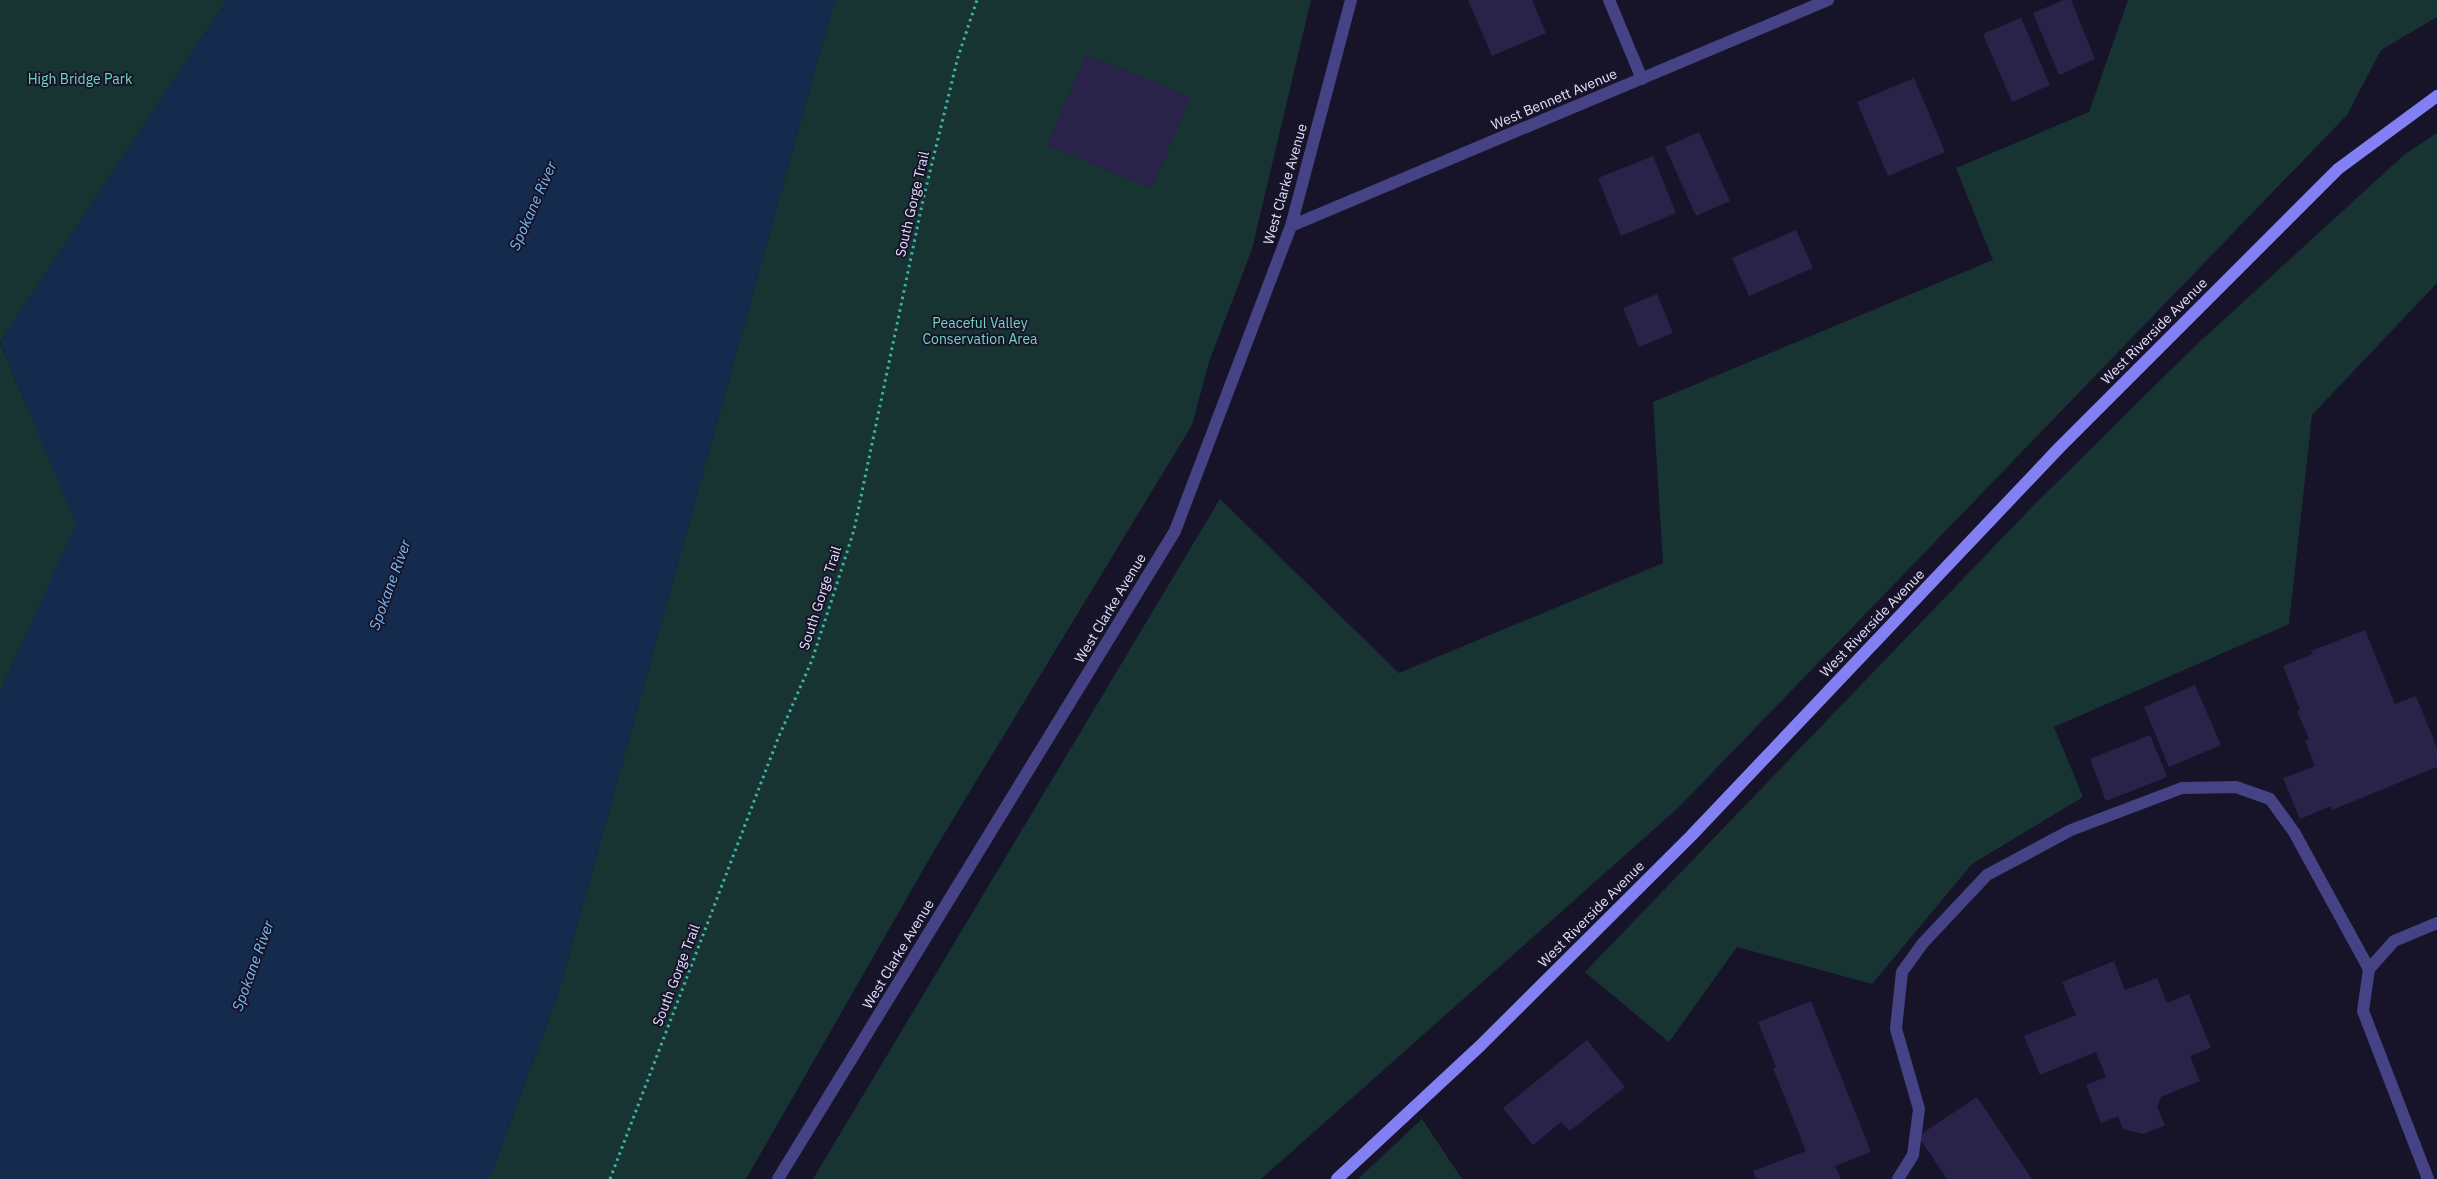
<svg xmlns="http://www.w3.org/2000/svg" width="2437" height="1179" viewBox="0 0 2437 1179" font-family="'IBM Plex Sans',sans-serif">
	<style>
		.green { fill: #173432 }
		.water { fill: #152b4d }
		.building { fill: #292249 }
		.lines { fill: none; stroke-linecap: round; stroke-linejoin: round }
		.path { stroke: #3db3ab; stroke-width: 3; stroke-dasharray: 2.5 4; stroke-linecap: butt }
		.service { stroke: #454385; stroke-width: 12 }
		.minor { stroke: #454385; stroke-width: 12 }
		.secondary { stroke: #8280f3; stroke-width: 12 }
		.labels { text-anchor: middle; stroke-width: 4; stroke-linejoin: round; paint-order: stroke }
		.park-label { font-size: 14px; fill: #71d7bd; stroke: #17142a }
		.street-label { font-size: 14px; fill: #e3e0fc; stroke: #17142a }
		.water-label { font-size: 15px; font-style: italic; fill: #78bbf2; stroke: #17142a }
	</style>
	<rect width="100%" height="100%" fill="#17142a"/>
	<path class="green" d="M0,0H227L0,342Z
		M838,0H1311L1252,249L1209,362L1192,425L935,849L746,1179H489L558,994L831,12Z
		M2128,0H2437V17L2381,50L2347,115L1679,807L1261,1179H813L1220,499L1399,673L1663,563L1653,402L1993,260L1956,168L2089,112Z
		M2437,133V283L2312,415L2289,624L2054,727L2083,797L1972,864L1872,984L1737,947L1669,1042L1585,972L2033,506L2193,348L2405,154Z
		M0,343L77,524L0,692Z
		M1422,1119L1462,1179H1358Z"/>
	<path class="water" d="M227,0H838L831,12L558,994L489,1179H0V692L76,524L0,342Z"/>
	<path class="building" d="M1468,0H1532L1546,33L1492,56Z
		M2064,0H2071L2095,59L2059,75L2033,13Z
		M2021,18L2050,85L2012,102L1983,34Z
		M1086,54L1190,97L1152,189L1047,145Z
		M1914,78L1945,152L1888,176L1857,102Z
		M1699,132L1730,201L1696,216L1665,147Z
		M1653,156L1676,213L1621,236L1598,178Z
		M1796,230L1813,268L1749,296L1732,258Z
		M1657,294L1673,333L1639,347L1623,308Z
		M2365,630L2395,704L2416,696L2437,748V767L2332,810L2331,806L2300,819L2283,778L2315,766L2305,740L2309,739L2297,711L2300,710L2283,666L2313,654L2311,651Z
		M2195,685L2221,745L2169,767L2144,707Z
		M2150,735L2167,777L2106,801L2090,759Z
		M2114,961L2125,990L2157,978L2167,1003L2189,994L2211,1048L2190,1056L2200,1081L2161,1097L2157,1107L2165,1125L2143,1134L2123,1129L2118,1116L2101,1123L2086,1085L2106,1077L2096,1052L2040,1075L2024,1036L2076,1015L2062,982Z
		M1811,1001L1871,1152L1835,1166L1841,1179H1756L1753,1171L1806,1151L1773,1068L1776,1067L1758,1022Z
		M1587,1040L1625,1087L1570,1131L1561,1122L1533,1145L1503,1108Z
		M1977,1097L2032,1179H1947L1918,1136Z"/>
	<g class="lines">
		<path class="path" d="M610,1179L777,741L812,660L833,596L854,530L923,200L958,57L977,0"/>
		<path class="service" d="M1898,1179L1913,1155L1919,1109L1896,1029L1902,972L1923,943L1987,875L2071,830L2182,788L2236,787L2270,799L2294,832L2369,969"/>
		<path class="minor" d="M1609,0L1642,79
			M1291,226L1828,0
			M778,1179L1175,531L1291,226L1351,0
			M2428,1179L2363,1011L2369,969L2394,941L2437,923"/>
		<path class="secondary" d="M1337,1179L1480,1046L1691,836L2059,448L2338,169L2437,96"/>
	</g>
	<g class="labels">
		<g class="park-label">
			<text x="80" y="84">High Bridge Park</text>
			<text x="980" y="328">Peaceful Valley<tspan x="980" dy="16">Conservation Area</tspan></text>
		</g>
		<g class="street-label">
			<text transform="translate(1554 99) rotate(-23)" y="5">West Bennett Avenue</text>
			<text transform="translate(1285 184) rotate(-74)" y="5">West Clarke Avenue</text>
			<text transform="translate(912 204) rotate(-77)" y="5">South Gorge Trail</text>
			<text transform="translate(2154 331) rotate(-45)" y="5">West Riverside Avenue</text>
			<text transform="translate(820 598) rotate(-72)" y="5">South Gorge Trail</text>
			<text transform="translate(1110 608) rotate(-59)" y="5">West Clarke Avenue</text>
			<text transform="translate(1872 623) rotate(-46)" y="5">West Riverside Avenue</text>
			<text transform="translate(1591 914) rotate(-45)" y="5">West Riverside Avenue</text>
			<text transform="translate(898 954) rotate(-59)" y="5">West Clarke Avenue</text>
			<text transform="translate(676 975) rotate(-69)" y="5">South Gorge Trail</text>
		</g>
		<g class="water-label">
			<text transform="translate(533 206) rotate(-66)" y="5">Spokane River</text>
			<text transform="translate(390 585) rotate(-70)" y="5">Spokane River</text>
			<text transform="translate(253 966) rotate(-70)" y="5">Spokane River</text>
		</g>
	</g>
</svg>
